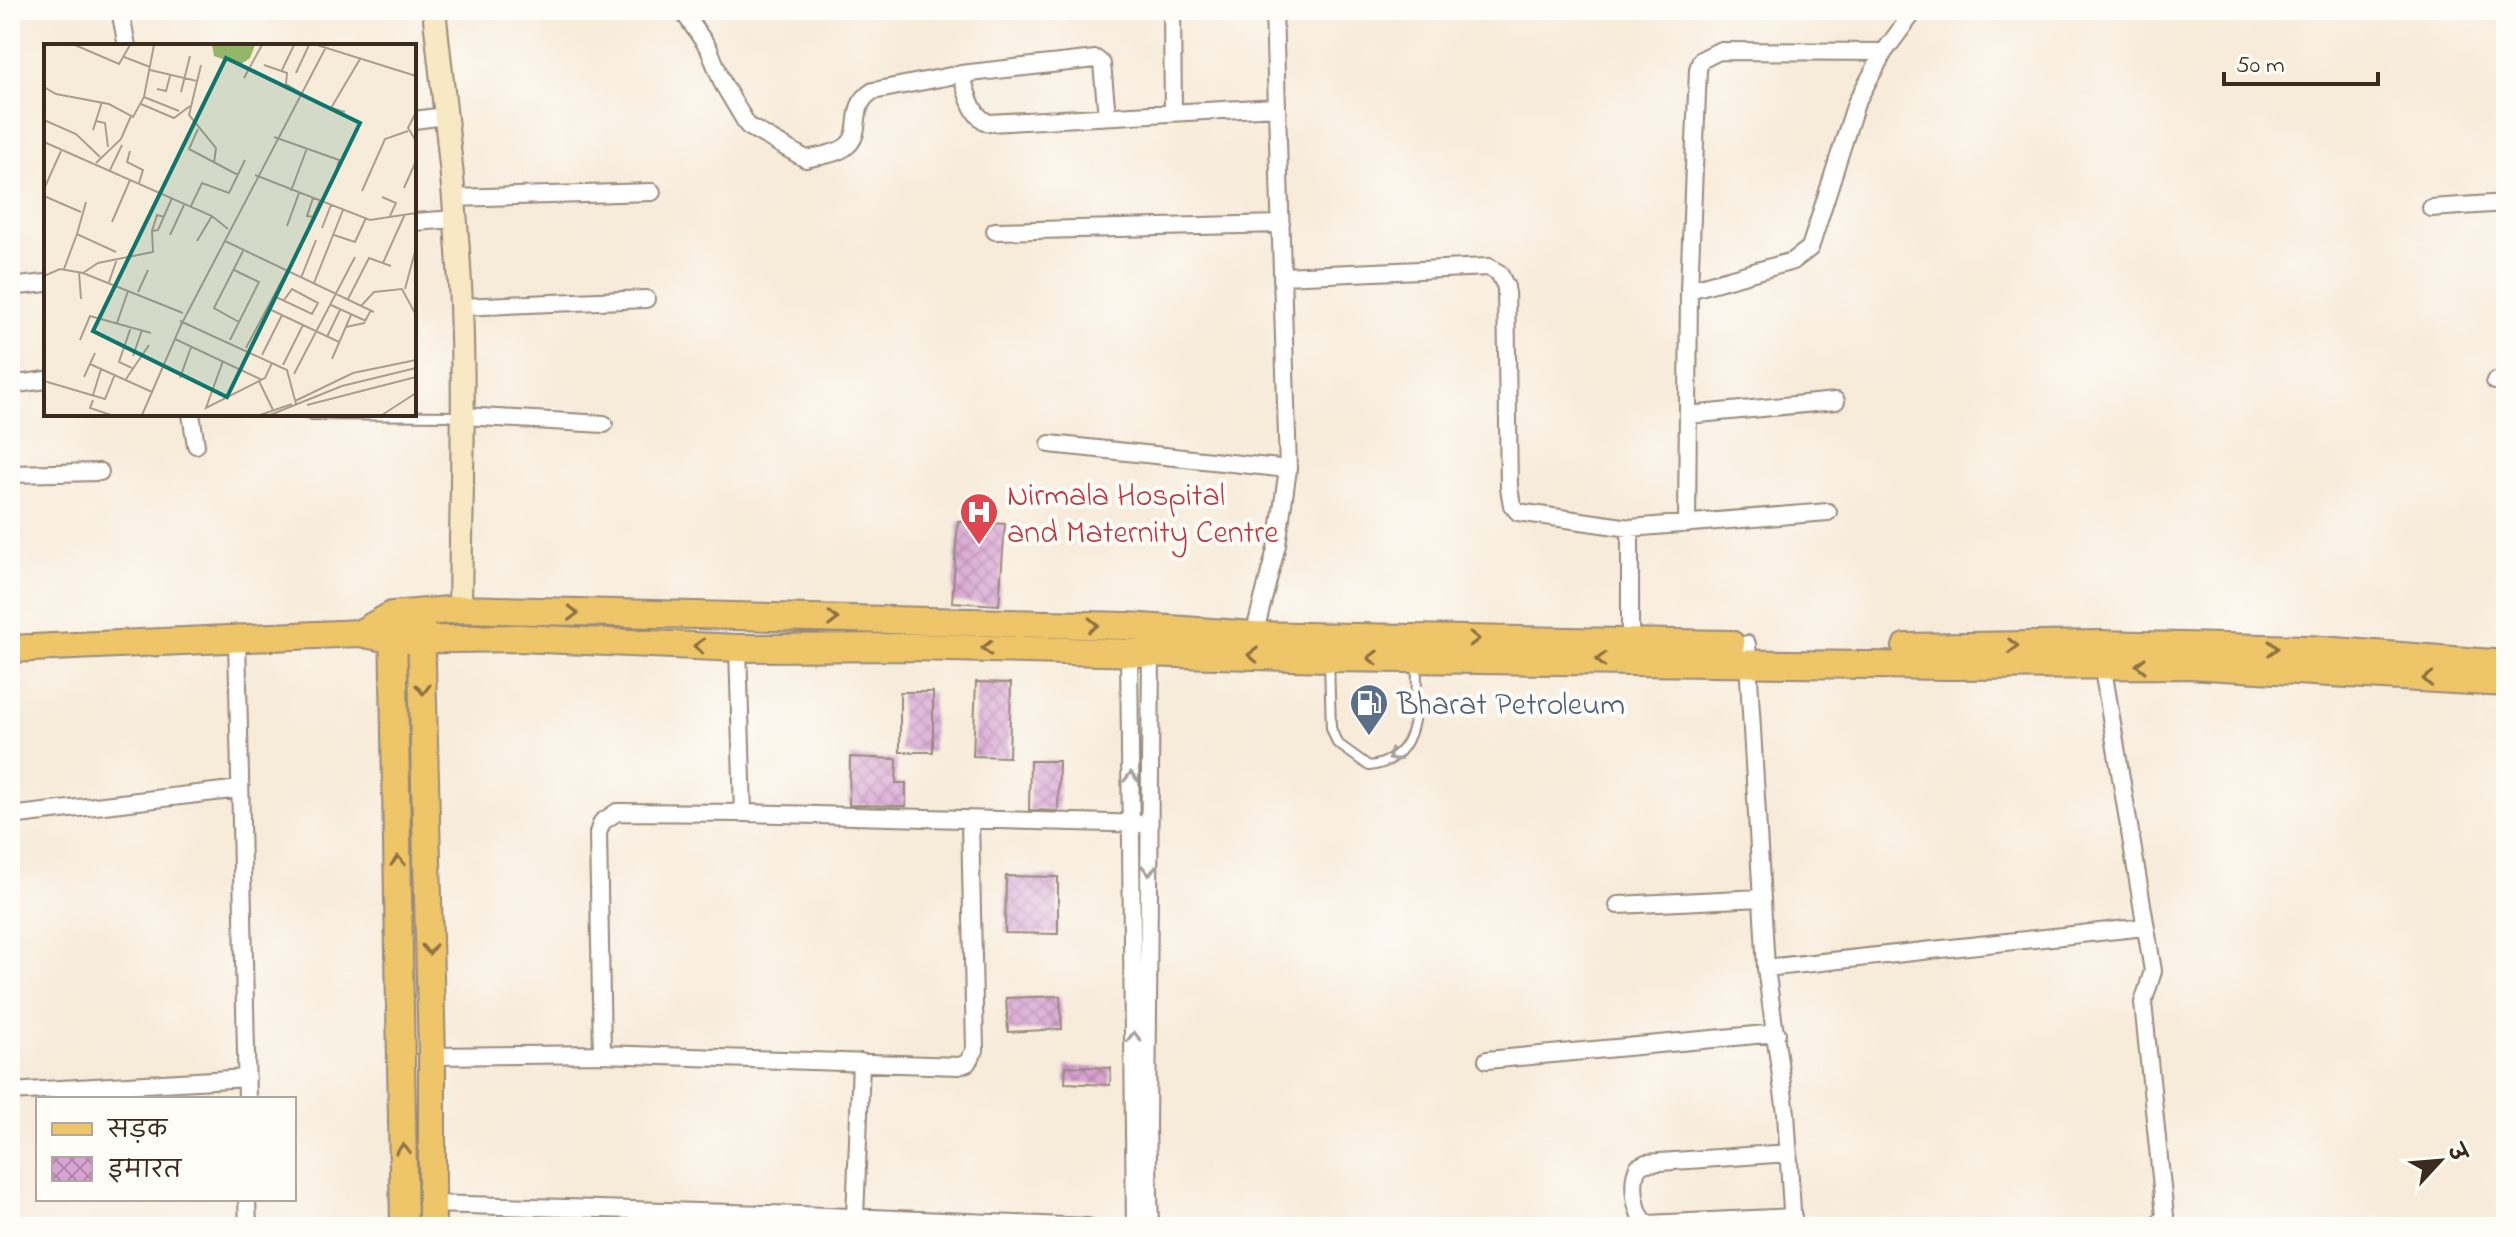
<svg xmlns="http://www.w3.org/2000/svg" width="2516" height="1237" viewBox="0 0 2516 1237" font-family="'Indie Flower','Playpen Sans Deva',sans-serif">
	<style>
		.building { fill: url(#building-cross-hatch) }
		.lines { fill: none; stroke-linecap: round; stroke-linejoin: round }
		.lane-casing { stroke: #998a7c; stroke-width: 12 }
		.street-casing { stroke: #998a7c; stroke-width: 20 }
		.secondary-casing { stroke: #998a7c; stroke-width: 26 }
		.primary-casing { stroke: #998a7c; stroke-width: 30 }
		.lane { stroke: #fff; stroke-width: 8 }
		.street { stroke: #fff; stroke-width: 16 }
		.secondary { stroke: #f8e8c3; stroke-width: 22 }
		.primary { stroke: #eec569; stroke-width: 26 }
		.oneway { stroke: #8c7040 }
		.oneway2 { stroke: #a79f9a }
		.labels { text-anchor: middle; stroke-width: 8; stroke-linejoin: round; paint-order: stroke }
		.health-label { font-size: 32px; fill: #be3a42; stroke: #fdfcf7; text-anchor: start }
		.service-label { font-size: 32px; fill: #4e5e75; stroke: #fdfcf7; text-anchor: start }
		.inset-road { fill: none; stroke: #ac9e8e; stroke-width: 2 }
		.view { fill: #0f766e; fill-opacity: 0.15; stroke: #0f766e; stroke-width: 4 }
		.inset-edge { fill: none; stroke: #3b2a1e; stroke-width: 4 }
	</style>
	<defs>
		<pattern id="building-cross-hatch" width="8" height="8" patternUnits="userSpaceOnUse" patternTransform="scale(2)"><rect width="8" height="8" fill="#d9a3d4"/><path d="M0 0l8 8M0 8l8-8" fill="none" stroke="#b185ab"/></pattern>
	</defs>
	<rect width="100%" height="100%" fill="#fdfcf7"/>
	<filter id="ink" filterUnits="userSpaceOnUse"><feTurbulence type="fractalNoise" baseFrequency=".0125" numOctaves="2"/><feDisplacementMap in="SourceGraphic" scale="16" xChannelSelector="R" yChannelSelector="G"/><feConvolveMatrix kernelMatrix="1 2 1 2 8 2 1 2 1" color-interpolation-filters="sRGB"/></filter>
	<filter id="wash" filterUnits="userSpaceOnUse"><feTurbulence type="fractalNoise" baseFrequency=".006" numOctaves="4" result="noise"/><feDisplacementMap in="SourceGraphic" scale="32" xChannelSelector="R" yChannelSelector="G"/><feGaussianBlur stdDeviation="1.8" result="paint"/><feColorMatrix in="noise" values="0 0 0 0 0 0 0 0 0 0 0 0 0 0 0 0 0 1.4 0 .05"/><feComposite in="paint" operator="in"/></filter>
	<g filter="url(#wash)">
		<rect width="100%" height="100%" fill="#f7ebd9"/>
		<g id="blocks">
			<path class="building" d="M958,521L1005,524L999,605L952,602Z
				M976,682L1011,683L1009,757L973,756Z
				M900,692H933V752H900Z
				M850,757L897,759L896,783H906V806L849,805Z
				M1030,761H1059L1058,811L1029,810Z
				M1006,876L1058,877V934L1005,933Z
				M1060,996L1062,1029L1008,1032L1006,998Z
				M1066,1066L1111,1068L1110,1085L1065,1083Z"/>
		</g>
	</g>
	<g filter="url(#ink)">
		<use href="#blocks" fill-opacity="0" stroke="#998a7c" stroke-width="2"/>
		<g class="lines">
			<defs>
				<path id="lane" d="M309,415L460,416
					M1329,662L1331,728L1337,743L1369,766C1422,760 1416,703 1417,663"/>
				<path id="street" d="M120,10L127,46
					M682,10L709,49L723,84L748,126L806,159C818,156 839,154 848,145C864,130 848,106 873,91L961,74L1096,59L1102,64L1107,116
					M1172,10L1173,113
					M961,74C967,91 971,117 989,123L1277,107
					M414,120L445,116
					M453,198L652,192
					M2431,208L2506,203
					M414,222L455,219
					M995,231L1281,224
					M1282,276L1489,267L1499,273L1506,287L1509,488L1512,505L1518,512L1630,528L1828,512
					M10,287L46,283
					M1689,290L1793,261L1810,248L1856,103L1884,52L1915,10
					M461,307L646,299
					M2495,381L2506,379
					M10,385L46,380
					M191,414L196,445
					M1688,415L1836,401
					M463,416L604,424
					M1050,444L1288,469
					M10,474L100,472
					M1687,524L1689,290L1698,69L1701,60L1719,51L1884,52
					M1254,635L1277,545L1288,469L1274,10
					M237,638L247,1099
					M1630,641V528
					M1747,644L1766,968L1786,1113L1793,1227
					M738,648L743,813
					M1129,651L1135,1227
					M2101,657L2153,971L2143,1003L2165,1216L2156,1227
					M10,816L240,789
					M1618,905L1761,898
					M1766,968L2145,927
					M602,1054L598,833L602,822L617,812L743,813L1149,824
					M432,1056L602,1054L959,1066L967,1063L975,1050L970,821
					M1487,1060L1777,1033
					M10,1092L247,1078
					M1789,1153L1646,1163L1638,1167C1631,1181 1634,1215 1648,1224L1793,1217
					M247,1199L248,1227
					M432,1204L801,1215L1088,1227
					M855,1218L861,1062
					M1150,1227L1147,1128L1151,652"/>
				<path id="secondary" d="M434,10C445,108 457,207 461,306C465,407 461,508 460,609"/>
				<path id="primary" d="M393,623L404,1227
					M421,623L432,1056V1227
					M360,633L392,615L460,609L1128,626L1254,635L1731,644
					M1906,647L2098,644L2309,649L2506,664
					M10,649L360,633L394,640L520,638L738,648L913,647L1329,658L1950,666L2187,665L2506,683"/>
			</defs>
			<use href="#lane" class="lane-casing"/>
			<use href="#street" class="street-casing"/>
			<use href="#secondary" class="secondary-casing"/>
			<use href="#primary" class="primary-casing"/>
			<use href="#lane" class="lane"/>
			<use href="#street" class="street"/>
			<use href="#secondary" class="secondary"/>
			<use href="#primary" class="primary"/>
		</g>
		<defs><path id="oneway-chevron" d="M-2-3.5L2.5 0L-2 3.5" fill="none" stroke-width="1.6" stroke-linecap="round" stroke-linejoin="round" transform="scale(2)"/></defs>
		<g class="oneway">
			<use href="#oneway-chevron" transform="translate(573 613) rotate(1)"/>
			<use href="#oneway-chevron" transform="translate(833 619) rotate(1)"/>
			<use href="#oneway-chevron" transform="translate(1093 625) rotate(1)"/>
			<use href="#oneway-chevron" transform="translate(1474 639) rotate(1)"/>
			<use href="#oneway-chevron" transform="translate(699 646) rotate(-177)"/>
			<use href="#oneway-chevron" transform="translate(2013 646) rotate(-1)"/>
			<use href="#oneway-chevron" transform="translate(987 648) rotate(-179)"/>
			<use href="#oneway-chevron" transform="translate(2273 648) rotate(1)"/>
			<use href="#oneway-chevron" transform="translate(1253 655) rotate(-178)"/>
			<use href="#oneway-chevron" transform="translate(1373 658) rotate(-179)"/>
			<use href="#oneway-chevron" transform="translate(1601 660) rotate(-179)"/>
			<use href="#oneway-chevron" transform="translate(2141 665) rotate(180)"/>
			<use href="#oneway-chevron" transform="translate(2428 679) rotate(-177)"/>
			<use href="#oneway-chevron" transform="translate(423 689) rotate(89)"/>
			<use href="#oneway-chevron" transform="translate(398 861) rotate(-91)"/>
			<use href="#oneway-chevron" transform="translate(429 949) rotate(89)"/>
			<use href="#oneway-chevron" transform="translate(403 1149) rotate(-91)"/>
		</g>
		<g class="oneway2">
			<use href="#oneway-chevron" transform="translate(1393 756) rotate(142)"/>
			<use href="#oneway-chevron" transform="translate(1131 777) rotate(-91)"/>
			<use href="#oneway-chevron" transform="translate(1149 870) rotate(90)"/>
			<use href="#oneway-chevron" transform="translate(1134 1037) rotate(-90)"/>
		</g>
	</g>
	<defs>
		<symbol id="hospital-pin" viewBox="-11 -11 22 30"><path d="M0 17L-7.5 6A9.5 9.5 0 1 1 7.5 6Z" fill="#e0444e" stroke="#fdfcf7"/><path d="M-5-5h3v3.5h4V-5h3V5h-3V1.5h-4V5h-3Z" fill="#fff"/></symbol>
		<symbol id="fuel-pin" viewBox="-11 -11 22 30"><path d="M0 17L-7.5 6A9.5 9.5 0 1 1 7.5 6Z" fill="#5c6f8a" stroke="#fdfcf7"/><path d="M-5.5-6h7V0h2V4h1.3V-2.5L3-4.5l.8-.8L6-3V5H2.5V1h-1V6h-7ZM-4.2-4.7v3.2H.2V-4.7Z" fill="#fff"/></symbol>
	</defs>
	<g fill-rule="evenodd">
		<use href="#hospital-pin" x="957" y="490" width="44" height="60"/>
		<use href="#fuel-pin" x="1347" y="681" width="44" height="60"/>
	</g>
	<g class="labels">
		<g class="health-label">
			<text x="1007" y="505">Nirmala Hospital<tspan x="1007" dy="37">and Maternity Centre</tspan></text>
		</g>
		<g class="service-label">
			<text x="1397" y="714">Bharat Petroleum</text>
		</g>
	</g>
	<g transform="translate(44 44)">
		<rect width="372" height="372" fill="#f7ebd9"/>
		<path d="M168,1H211L206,14L196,21L170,12Z" fill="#93b669"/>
		<path class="inset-road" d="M31,1L75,20L86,1M273,1L372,32M80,13L106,23M157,21L145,71L172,104L170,119M220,21L243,29L242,40L275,60L301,68M106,26L153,37M238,26L250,1M252,29L265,1M200,34L218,1M0,43L12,50L65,60L89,73L100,53L110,1M113,45L122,47L126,32M137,48L146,12M100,53L135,67M97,60L130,74L146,62M287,64L316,15M372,68L364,84L372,97M0,76L32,90L56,113M52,77L61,79L64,103M154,85L145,105L194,131M49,86L58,58M230,93L295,116L292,129M0,98L168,172L184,185M86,107L83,118L99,126L95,139M52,119L77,95L87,72M66,126L78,101M211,131L326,176L372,169M360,144L372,117M0,145L17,107M247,147L263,104M318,147L341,95L364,87M0,152L37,168M338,153L352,159L346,172M269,154L263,172L269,173L276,157M147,162L158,139L185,149L201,116M68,178L86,136M243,182L255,149M278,184L287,161M108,187L114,186L128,154M33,190L42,158M126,191L140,161M290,191L311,198L322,174M153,197L168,172M181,197L330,268M339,219L361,170M20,225L33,190L72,208M35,228L37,255M39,229L54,219L109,208L108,187L113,171L120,173M0,232L16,225L39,229L139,269M257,234L272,196M65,238L73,215M270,239L299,166M361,245L372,204M94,248L104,226M230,252L268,270L274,259L248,245L240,256M304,255L325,214L347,222M287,261L322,277M317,262L330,248L358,245L372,271M223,264L295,298M136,277L243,326L252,360M195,278L170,264L199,207M73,279L84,247M87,283L75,318L88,324M302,283L320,279L327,266M283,293L296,266M131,295L218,336M36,296L46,272L107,289M186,296L215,238L190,226M202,304L243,227M218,311L238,271M89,312L98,286M288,315L307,271M179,317L162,364L221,334L228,319M46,320L108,348M239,321L259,281M250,330L311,213M40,333L51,309M136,334L147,303M82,335L105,301M0,337L61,355L71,330M215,337L229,366M49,351L57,325M49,356L46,364L67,371M251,357L309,329L372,316M263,361L372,333M98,371L137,281L282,3M216,371L248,360M226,371L298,342L372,324M338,371L372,349"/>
		<path class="view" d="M182,14L316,79L183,353L49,287Z"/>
		<rect width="372" height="372" class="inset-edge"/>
	</g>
	<rect width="2516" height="1237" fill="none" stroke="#fdfcf7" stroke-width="40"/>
	<rect x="36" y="1097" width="260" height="104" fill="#fdfcf7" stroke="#afa8a0" stroke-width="2"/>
	<rect x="52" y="1123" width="40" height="12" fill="#eec569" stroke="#afa8a0" stroke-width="2"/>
	<text x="108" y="1137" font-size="24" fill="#3b2a1e">सड़क</text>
	<rect x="52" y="1157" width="40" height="24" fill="url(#building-cross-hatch)" stroke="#afa8a0" stroke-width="2"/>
	<text x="108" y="1177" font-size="24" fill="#3b2a1e">इमारत</text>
	<g transform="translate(2440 1161) rotate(64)" stroke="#fdfcf7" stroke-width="6" paint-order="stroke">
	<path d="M0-6L14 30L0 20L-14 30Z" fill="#3b2a1e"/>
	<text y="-12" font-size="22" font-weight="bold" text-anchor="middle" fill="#3b2a1e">उ</text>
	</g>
	<path d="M2224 72v12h154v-12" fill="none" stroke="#3b2a1e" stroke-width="4"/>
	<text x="2236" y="72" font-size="24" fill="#3b2a1e" stroke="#fdfcf7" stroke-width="6" paint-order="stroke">50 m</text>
</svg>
